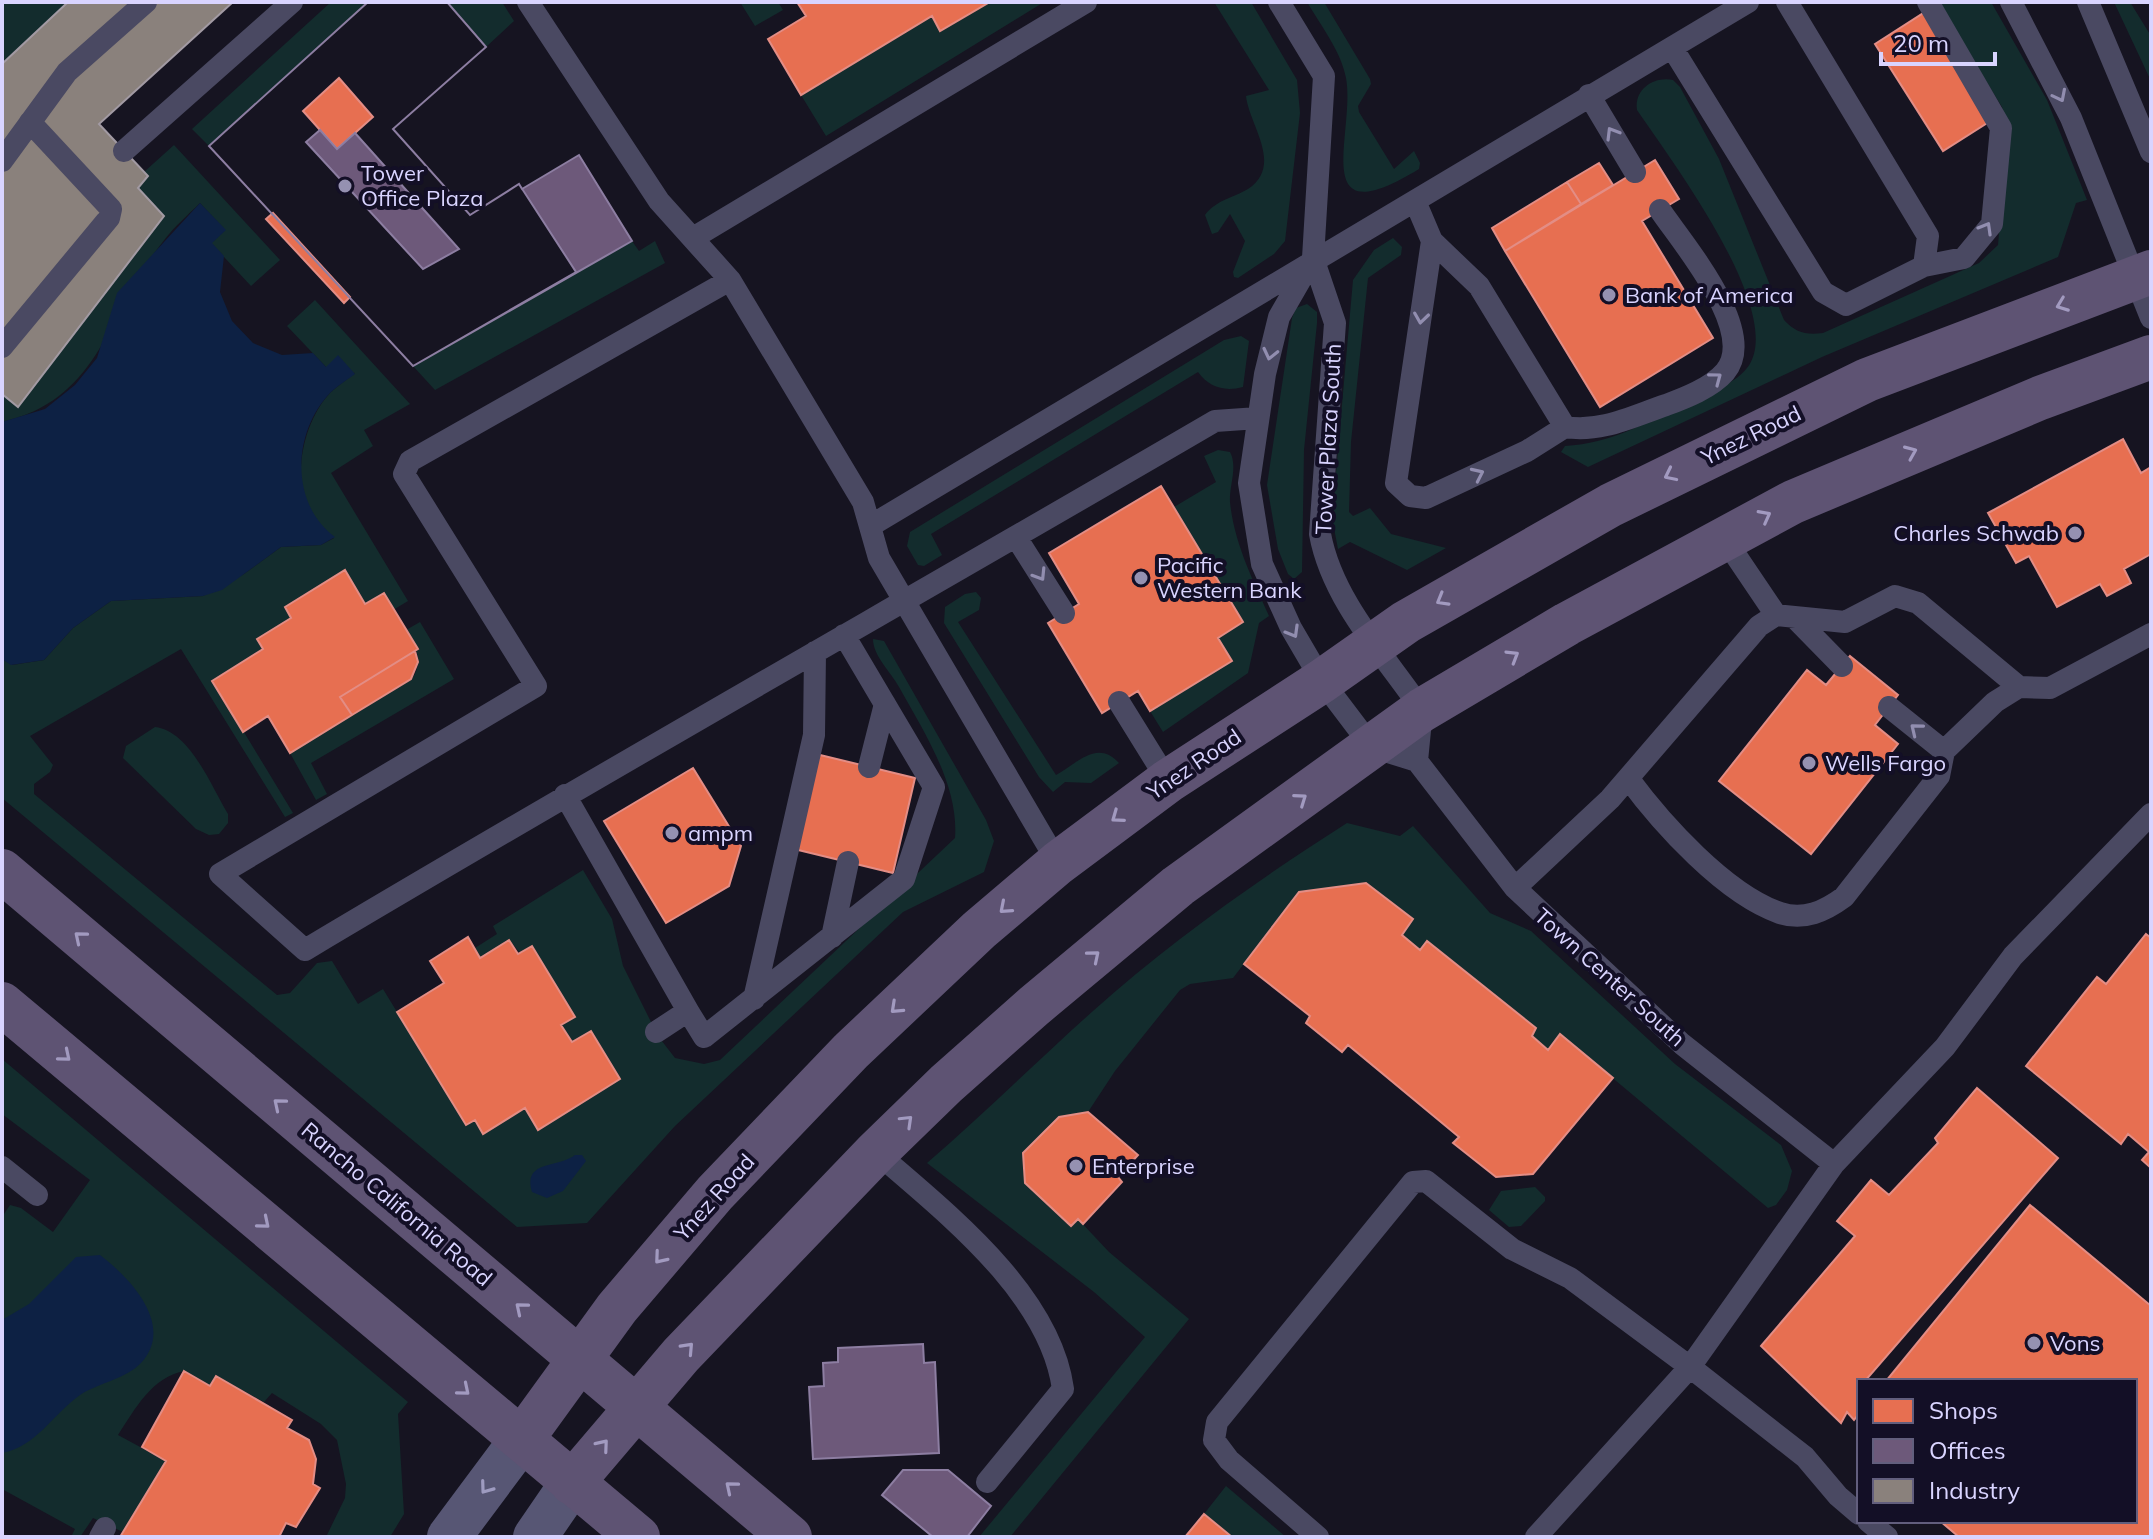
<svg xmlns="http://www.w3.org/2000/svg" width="2153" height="1539" viewBox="0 0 2153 1539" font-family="Mulish,sans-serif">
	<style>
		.green { fill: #132c2d }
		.water { fill: #0d2144 }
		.shops { fill: #e76f51; stroke: #e38d85; stroke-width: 2 }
		.offices { fill: #6d597a; stroke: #8d7ea2; stroke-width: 2; fill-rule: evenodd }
		.industry { fill: #8a817c; stroke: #a29aa3; stroke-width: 2 }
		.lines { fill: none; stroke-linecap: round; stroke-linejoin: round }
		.service { stroke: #4a4962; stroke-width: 22 }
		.secondary { stroke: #575674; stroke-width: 44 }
		.primary { stroke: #5e5373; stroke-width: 44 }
		.oneway { stroke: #928eb0 }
		.oneway2 { stroke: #a29ac0 }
		.oneway3 { stroke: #9e9bc0 }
		.poi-dot { fill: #9591b1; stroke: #130f26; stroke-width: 3 }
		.labels { text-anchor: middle; stroke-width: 8; stroke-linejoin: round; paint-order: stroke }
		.poi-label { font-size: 22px; fill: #d9d4ff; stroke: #130f26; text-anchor: start }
		.street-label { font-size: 22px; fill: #d9d4ff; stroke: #130f26 }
	</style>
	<rect width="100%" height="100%" fill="#161421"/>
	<path class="green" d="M2,2H68L2,64Z
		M331,2H368L209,146L192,129Z
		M447,2H502L514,21L486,47Z
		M740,2H778L783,10L755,26Z
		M987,2H1044L826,136L801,95L932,16L941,30Z
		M1214,2H1251L1297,80L1300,113L1285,241L1274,254L1238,278L1234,277L1233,272L1245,241L1230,214L1218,232L1212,234L1205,215C1216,200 1233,198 1248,189C1284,165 1249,125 1246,96L1269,90Z
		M1307,2H1324L1370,79L1371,84L1358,106L1359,112L1394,169L1414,151L1420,163L1419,169C1306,238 1356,133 1346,78C1341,51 1321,26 1307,2Z
		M1937,2H1991L2047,100L2087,200L2076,203L2058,257L1822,357L1588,467L1561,452L1565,446C1612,443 1643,424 1684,404C1704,394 1733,386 1747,368C1789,315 1668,156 1637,110C1634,90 1653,76 1673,80L1680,87L1719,159L1784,320C1796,333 1806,335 1823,333L1979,263L1998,245L2007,138L2002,107Z
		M2114,2H2130L2151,36V81Z
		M174,145L280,260L251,286L211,243L225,230L200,203C188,215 175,226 165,239C108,309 103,399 2,422V394L18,406L164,217L138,188L148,177L144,172Z
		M1393,238L1402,247L1401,255L1368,278L1351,442L1349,512L1353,516L1370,508L1391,534L1446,548L1407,570L1350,542L1338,549L1332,518L1353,280L1374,250Z
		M632,241L639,251L655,241L665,263L435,390L413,366Z
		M315,300L410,404L364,430L373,446L331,473L408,601L393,610L365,604L344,571L285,607L291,618L257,639L263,649L213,681L293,813L285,817L181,649L30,736L53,765L50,772L34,784V794L277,995L290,993L317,963L332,961L358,1004L383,989L466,1125L475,1120L483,1134L525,1108L538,1129L620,1079L591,1031L572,1042L561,1025L575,1017L510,941L480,958L475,948L497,934L493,926L583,870L612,919L623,966L658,1036L675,1058L704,1064L720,1060L955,838C959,785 924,732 899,687C891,672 873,656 873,639L884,641L986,820L994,841L984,872L903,912L675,1126L587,1223L517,1227L2,798V659L12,665L44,660L73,628L111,601L203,596L244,574L281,547L321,545L334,538C327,531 318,525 312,516C290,481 303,422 330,393C337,386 347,380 355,373L326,367L287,326Z
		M1307,304L1317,312V323L1304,450L1302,572L1294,579L1288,574L1278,549L1267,485L1292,318L1296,308Z
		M1241,336L1249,341L1243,387C1224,392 1209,387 1198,372L931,534L942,555L924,566L918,565L907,546L910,532L1224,340Z
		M1218,450L1230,452C1238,467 1229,486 1230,502C1234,543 1253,580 1269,616L1259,623L1248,673L1163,732L1150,711L1218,638L1243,622L1174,507L1216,482L1204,456Z
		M976,592L981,598L979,610L958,622L1056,775C1078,763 1097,739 1119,763L1091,783L1065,782L1053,792L1039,777L944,623L945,607L965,594Z
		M420,622L454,679L311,763L327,794L316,800L290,753L412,679C424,662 416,645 406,630Z
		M155,727C190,731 211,786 228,814V823L219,834L209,835L196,829L123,758L126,746Z
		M1347,823L1400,836L1413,826L1490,913L1531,931L1675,1064L1781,1145L1792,1171L1787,1190L1776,1205L1768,1208L1560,1034L1548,1050L1532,1036L1536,1028L1428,941L1420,950L1402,935L1299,892L1233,978L1190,984L1180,990L1115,1071L1088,1112L1059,1117L1023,1153L1025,1183L1071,1226L1078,1219L1109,1252L1189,1319L1010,1537H979L1145,1337L1094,1292L927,1163C984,1114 1037,1061 1093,1011C1171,941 1259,879 1347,823Z
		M2,1059L408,1402L398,1414L404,1514L390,1537H326L345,1498L346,1484L337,1440L321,1424L272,1393L264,1402L216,1376L210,1386L184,1371C152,1377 135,1409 118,1435L166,1461L123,1532L93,1518L80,1537H71L75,1529L2,1489V1217L10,1205L21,1208L53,1232L90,1180L2,1114Z
		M1535,1187L1545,1197V1201L1521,1226L1509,1227L1489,1210L1501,1191Z
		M1226,1486L1286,1537H1232L1204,1514Z"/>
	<path class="water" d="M200,203L226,230L212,243L224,256L220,292L232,321L253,343L282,355L313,353L326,367L338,355L355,374C347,380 337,386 330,393C292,433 290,504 335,537L321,545L281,547L222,590L203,596L111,601L73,628L44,660L11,665L2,659V422L45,409L75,385L97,358L117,293Z
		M575,1155H582L586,1161L563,1191L547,1198L532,1192C522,1160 559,1168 575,1155Z
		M100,1255C129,1277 176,1325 141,1363C126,1379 98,1383 80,1395C53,1414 36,1447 2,1453V1320L29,1304L76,1257Z"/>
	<path class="shops" d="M797,2H987L988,3L940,31L932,16L801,95L768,39L806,16Z
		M1925,12L1992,120L1943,151L1875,44Z
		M339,78L373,117L337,149L303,111Z
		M1655,160L1679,199L1642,221L1713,338L1600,407L1505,251Z
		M1599,163L1613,185L1581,204L1567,182Z
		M1567,182L1581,204L1505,251L1492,228Z
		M273,213L350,297L344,303L266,219Z
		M2123,439L2141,473L2151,467V554L2124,569L2131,583L2107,596L2100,584L2057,607L2029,556L2016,563L1988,513Z
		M1161,486L1243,622L1218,638L1232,661L1150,711L1138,691L1102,713L1048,623L1079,604L1049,553Z
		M345,570L365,604L384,593L418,649L340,697L352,715L290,753L268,716L243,732L212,681L263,649L257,639L291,618L285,607Z
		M415,651L418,662L411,679L352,715L340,697Z
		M1850,656L1898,695L1875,725L1898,744L1811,854L1719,781L1807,670L1826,685Z
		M816,754L915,778L893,873L794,849Z
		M693,768L741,846L729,886L666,923L604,821Z
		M1366,883L1413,919L1402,935L1420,950L1427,941L1536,1028L1532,1036L1548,1050L1560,1034L1613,1078L1533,1174L1496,1177L1453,1143L1459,1137L1348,1045L1342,1052L1306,1023L1310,1016L1244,964L1299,892Z
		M2146,934L2151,938V1168L2142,1160L2149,1152L2128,1134L2121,1144L2026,1066L2097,977L2106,984Z
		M468,937L480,958L509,940L518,954L532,946L575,1017L561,1025L572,1042L591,1031L620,1079L538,1130L525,1108L483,1134L475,1120L466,1125L397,1012L444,983L430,961Z
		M1977,1088L2058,1158L1865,1381H1859V1414L1854,1420L1847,1412L1841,1423L1761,1346L1855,1236L1837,1221L1871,1180L1889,1195L1938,1143L1935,1138Z
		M1088,1112L1138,1155L1118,1177L1122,1182L1083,1224L1078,1219L1071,1226L1025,1183L1023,1153L1059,1117Z
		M2030,1205L2151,1306V1537H1959L1940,1521H2135V1381H1886Z
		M184,1371L210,1386L216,1376L292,1420L287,1428L309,1440L316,1459L313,1484L320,1488L296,1527L286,1523L279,1537H120L166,1461L142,1447Z
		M1204,1514L1232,1537H1185Z"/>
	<path class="offices" d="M368,2H447L486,47L393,129L470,215L519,184L576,272L413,366L209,146ZM320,130L337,149L355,133L459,249L423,269L306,142Z
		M368,2H447L486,47L393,129L470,215L519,184L522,189L579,155L632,241L413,366L209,146Z
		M923,1344L924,1363L935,1362L939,1453L813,1459L809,1387L824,1386L823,1363L838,1362V1348Z
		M903,1470H948L991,1506L967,1537H933L882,1495Z"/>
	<path class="industry" d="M68,2H233L99,124L148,176L138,188L164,216L18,407L2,394V64Z"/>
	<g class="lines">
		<path class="service" d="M528,2L659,201L730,280L863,502L879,558L1058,863
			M1279,2L1324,76L1313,258L1335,323L1320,534C1332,600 1385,656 1422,710L1417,761
			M2011,2L2071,118L2151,318
			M2088,2L2151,152
			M1673,49L1823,292L1846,305L1924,266L1928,236L1787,2
			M1589,95L1635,172
			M124,151L292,2
			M2,161L67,72L146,2
			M1415,201L1432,241L1479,286L1565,427L1527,451L1426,498L1410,496L1396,483L1432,241
			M693,238L1086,2
			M1313,258L1279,317L1265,374L1249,483L1262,564L1291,628L1322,681L1372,747L1417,761L1515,888L1682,1044L1834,1164
			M1924,266L1964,258L1992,224L2001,128L1928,2
			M730,280L410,461L404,474L536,686L220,874L305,950C606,770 912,598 1215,421L1258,418
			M2,347L109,218L111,209L30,122
			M1565,427C1601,433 1633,416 1666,405C1685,398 1711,388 1725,372C1759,332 1683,244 1660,210
			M870,526L1748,2
			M1016,537L1064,613
			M1724,538L1776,615
			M1795,618L1842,666
			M1119,702L1168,781
			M1889,707L1944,751
			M869,767L885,704
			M1628,778C1662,824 1725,894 1780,913C1804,921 1825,911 1844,897L1939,776L1944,751L1995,702L2019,687L2050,688L2151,634
			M565,795L688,1011L656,1032
			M1515,888L1610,799L1759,626L1776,615L1845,622L1895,596L1918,603L2019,687
			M832,937L848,862
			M754,999L814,735L815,652
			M688,1011L704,1037L904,879L934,787L844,635
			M876,1152C945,1212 1050,1293 1063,1389L987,1482
			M2,1167L37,1195
			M1859,1514L1838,1496L1805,1457L1690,1367L1834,1164L1945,1047L2013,956L2151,814
			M1868,1521L1887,1537
			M100,1537L105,1528
			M1318,1537L1229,1460L1214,1440L1217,1422L1413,1182L1426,1181L1512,1249L1570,1278L1690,1367L1536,1537"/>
		<path class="secondary" d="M449,1537L522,1439
			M535,1537L572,1483"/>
		<path class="primary" d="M2,871L790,1537
			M2,1004L638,1537
			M522,1439L617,1308L715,1193L851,1051L979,930L1058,863L1168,781L1322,681L1406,622L1611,505L1867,380L2151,272
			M572,1483L681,1355L876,1152L946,1084L1034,1006L1178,886L1422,710L1567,624L1793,502L2040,398L2151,357"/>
	</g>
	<defs><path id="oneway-chevron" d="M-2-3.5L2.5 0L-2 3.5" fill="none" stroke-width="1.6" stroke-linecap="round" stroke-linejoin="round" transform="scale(2)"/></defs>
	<g class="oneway">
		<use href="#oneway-chevron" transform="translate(2060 96) rotate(63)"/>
		<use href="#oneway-chevron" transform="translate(1612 133) rotate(-121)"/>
		<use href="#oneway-chevron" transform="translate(1986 228) rotate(-60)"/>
		<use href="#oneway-chevron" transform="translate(1421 318) rotate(98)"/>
		<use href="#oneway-chevron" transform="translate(1270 354) rotate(103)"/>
		<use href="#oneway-chevron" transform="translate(1716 378) rotate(-37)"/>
		<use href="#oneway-chevron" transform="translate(1478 474) rotate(-25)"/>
		<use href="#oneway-chevron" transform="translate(1040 575) rotate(58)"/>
		<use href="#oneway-chevron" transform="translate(1293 632) rotate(60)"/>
		<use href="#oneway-chevron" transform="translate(1916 729) rotate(-141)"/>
	</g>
	<g class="oneway2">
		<use href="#oneway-chevron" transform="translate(2062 305) rotate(159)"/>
		<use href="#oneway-chevron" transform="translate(1911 452) rotate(-23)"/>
		<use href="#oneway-chevron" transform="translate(1670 475) rotate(154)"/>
		<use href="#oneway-chevron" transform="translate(1765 516) rotate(-28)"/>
		<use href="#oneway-chevron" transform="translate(1442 600) rotate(150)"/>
		<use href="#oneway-chevron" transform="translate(1513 656) rotate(-31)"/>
		<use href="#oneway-chevron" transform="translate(1301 799) rotate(-35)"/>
		<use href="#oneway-chevron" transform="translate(1117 817) rotate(144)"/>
		<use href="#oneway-chevron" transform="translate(1005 908) rotate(139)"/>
		<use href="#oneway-chevron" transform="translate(80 937) rotate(-140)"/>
		<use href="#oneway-chevron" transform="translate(1094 956) rotate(-40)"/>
		<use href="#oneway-chevron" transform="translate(896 1008) rotate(137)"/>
		<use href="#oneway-chevron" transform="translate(65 1056) rotate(40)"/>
		<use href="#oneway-chevron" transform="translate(279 1104) rotate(-140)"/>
		<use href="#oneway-chevron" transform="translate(907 1121) rotate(-44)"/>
		<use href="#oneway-chevron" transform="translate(264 1223) rotate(40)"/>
		<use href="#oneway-chevron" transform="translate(660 1258) rotate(130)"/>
		<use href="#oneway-chevron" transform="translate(521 1308) rotate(-140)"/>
		<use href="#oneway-chevron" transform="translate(688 1348) rotate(-47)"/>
		<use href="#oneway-chevron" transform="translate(464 1390) rotate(40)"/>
		<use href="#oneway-chevron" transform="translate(603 1445) rotate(-50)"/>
		<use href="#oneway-chevron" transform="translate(731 1487) rotate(-140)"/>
	</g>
	<use class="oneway3" href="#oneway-chevron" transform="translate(486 1488) rotate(126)"/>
	<g class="poi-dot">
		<circle cx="345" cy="186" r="8"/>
		<circle cx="1609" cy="295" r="8"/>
		<circle cx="2075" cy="533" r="8"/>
		<circle cx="1141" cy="578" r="8"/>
		<circle cx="1809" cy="763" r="8"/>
		<circle cx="672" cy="833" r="8"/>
		<circle cx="1076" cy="1166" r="8"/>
		<circle cx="2034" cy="1343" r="8"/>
	</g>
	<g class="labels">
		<g class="poi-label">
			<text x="361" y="181">Tower<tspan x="361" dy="25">Office Plaza</tspan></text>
			<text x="1625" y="303">Bank of America</text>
			<text x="2059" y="541" text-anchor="end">Charles Schwab</text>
			<text x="1157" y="573">Pacific<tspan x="1157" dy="25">Western Bank</tspan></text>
			<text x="1825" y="771">Wells Fargo</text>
			<text x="688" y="841">ampm</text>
			<text x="1092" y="1174">Enterprise</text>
			<text x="2050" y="1351">Vons</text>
		</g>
		<g class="street-label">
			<text transform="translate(1751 435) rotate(-26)" y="8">Ynez Road</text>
			<text transform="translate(1328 439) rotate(-87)" y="8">Tower Plaza South</text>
			<text transform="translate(1194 764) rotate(-34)" y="8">Ynez Road</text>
			<text transform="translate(1610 977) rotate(42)" y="8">Town Center South</text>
			<text transform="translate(714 1197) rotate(-48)" y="8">Ynez Road</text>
			<text transform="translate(397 1204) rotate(40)" y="8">Rancho California Road</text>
		</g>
	</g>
	<rect width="2153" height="1539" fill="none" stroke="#d9d4ff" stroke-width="8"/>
	<rect x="1857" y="1379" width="280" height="144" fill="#130f26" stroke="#625e7d" stroke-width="2"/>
	<rect x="1873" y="1399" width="40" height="24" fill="#e76f51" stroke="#625e7d" stroke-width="2"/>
	<text x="1929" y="1419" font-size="24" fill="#d9d4ff">Shops</text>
	<rect x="1873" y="1439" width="40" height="24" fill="#6d597a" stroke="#625e7d" stroke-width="2"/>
	<text x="1929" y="1459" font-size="24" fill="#d9d4ff">Offices</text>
	<rect x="1873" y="1479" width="40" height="24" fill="#8a817c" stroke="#625e7d" stroke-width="2"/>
	<text x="1929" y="1499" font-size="24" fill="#d9d4ff">Industry</text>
	<path d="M1881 52v12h114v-12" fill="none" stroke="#d9d4ff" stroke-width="4"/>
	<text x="1893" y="52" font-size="24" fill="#d9d4ff" stroke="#130f26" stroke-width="6" paint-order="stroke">20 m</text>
</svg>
